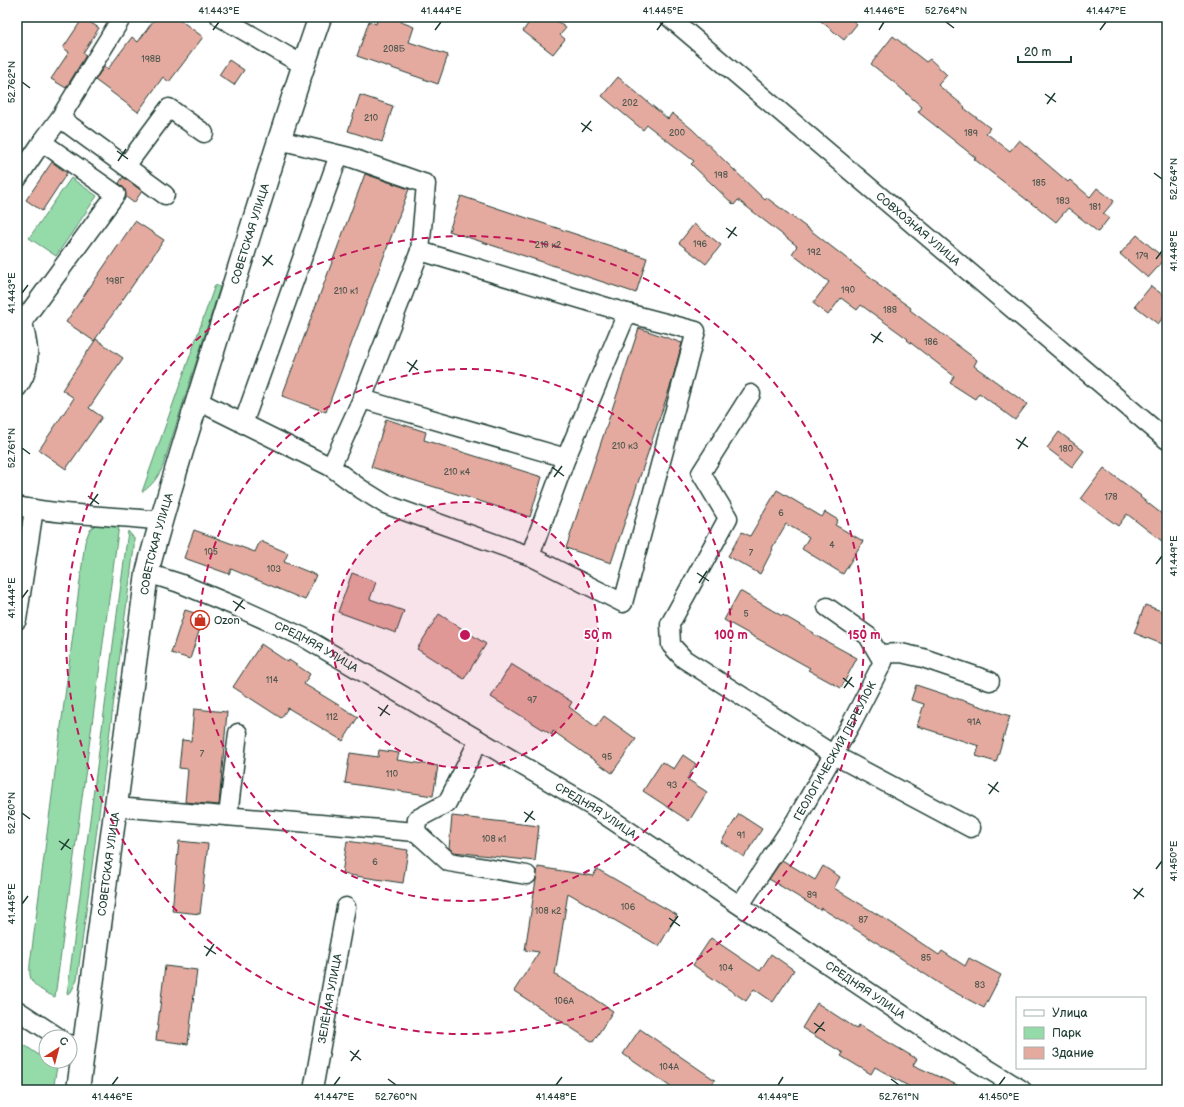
<svg xmlns="http://www.w3.org/2000/svg" width="1184" height="1107" viewBox="0 0 1184 1107" font-family="'Balsamiq Sans',sans-serif">
	<style>
		.green { fill: #95dba9; stroke: #5a8c6e }
		.building { fill: #e4aa9f; stroke: #1f3d34 }
		.lines { fill: none; stroke-linecap: round; stroke-linejoin: round }
		.minor-casing { stroke: #1f3d34; stroke-width: 21 }
		.major-casing { stroke: #1f3d34; stroke-width: 25 }
		.minor { stroke: #fff; stroke-width: 18 }
		.major { stroke: #fff; stroke-width: 22 }
		.ticks { fill: none; stroke: #1f3d34; stroke-width: 1.5 }
		.ring { fill: none; stroke: #c2185b; stroke-width: 2; stroke-dasharray: 7 5 }
		.labels { text-anchor: middle; stroke-width: 3; stroke-linejoin: round; paint-order: stroke }
		.number-label { font-size: 9px; fill: #50584f }
		.street-label { font-size: 11px; fill: #1f3d34; stroke: #fff }
		.poi-label { font-size: 11px; fill: #1f3d34; stroke: #fff; text-anchor: start }
		.centre { fill: #c2185b; stroke: #fff; stroke-width: 2 }
		.ring-label { font-size: 12px; text-anchor: middle; font-weight: bold; fill: #c2185b; stroke: #fff; stroke-width: 3; stroke-linejoin: round; paint-order: stroke }
		.neatline { fill: none; stroke: #1f3d34; stroke-width: 1.5 }
		.ticks-label { font-size: 10px; text-anchor: middle; fill: #1f3d34 }
	</style>
	<rect width="100%" height="100%" fill="#fff"/>
	<filter id="ink" filterUnits="userSpaceOnUse"><feTurbulence type="fractalNoise" baseFrequency=".025" numOctaves="2"/><feDisplacementMap in="SourceGraphic" scale="8" xChannelSelector="R" yChannelSelector="G"/><feConvolveMatrix kernelMatrix="1 2 1 2 8 2 1 2 1" color-interpolation-filters="sRGB"/></filter>
	<g filter="url(#ink)">
		<path class="green" d="M71,178L97,196L56,256L29,238Z
			M215,285L220,287L163,466C158,477 153,485 142,492Z
			M98,523L119,525L55,997C46,993 31,986 30,975C29,966 31,957 32,949L85,542L90,529Z
			M128,531L134,538V548L77,980L71,992L67,994Z
			M17,1040L46,1060V1061H48L57,1067L53,1090H17Z"/>
		<path class="building" d="M156,17H176L203,37L169,82L163,77L138,112L95,80L104,67L108,69L132,37L138,42Z
			M378,17H402L401,22L414,27L409,42L448,55L438,84L357,56L369,21L376,24Z
			M533,17H551L566,28L560,35L565,39L553,54L523,31Z
			M816,17H849L857,24L844,40Z
			M83,18L99,28L83,53L86,55L66,88L51,79L69,52L63,48Z
			M893,36L926,62L930,59L947,75L938,85L965,107L964,108L990,128L986,133L1010,151L1019,140L1068,182L1070,180L1090,197L1097,188L1114,201L1103,214L1109,218L1098,232L1068,208L1056,222L1036,206V207L974,159L976,158L918,112L922,107L896,84L871,64Z
			M229,60L244,70L234,85L219,75Z
			M618,77L668,119L672,113L692,129L765,200L767,198L814,233L878,283L877,284L911,308L910,310L977,360L974,366L1027,404L1015,420L979,393L975,399L950,383L954,376L907,340L908,339L861,305L857,310L841,298L828,315L813,303L829,282L792,254L797,246L738,200L734,205L691,164L694,161L647,125L643,130L602,96Z
			M360,95L393,106L382,142L348,131Z
			M52,162L67,173L42,211L26,200Z
			M365,174L409,189L326,412L282,396Z
			M123,177L142,191L134,203L126,197L125,189L119,183Z
			M461,196L647,258L636,293L449,231Z
			M135,221L164,240L94,341L66,322Z
			M694,224L721,245L706,264L679,243Z
			M1137,235L1165,259L1148,278L1120,254Z
			M1151,286L1167,298V312L1158,324L1135,306Z
			M639,328L682,343L672,381L611,563L566,548Z
			M96,339L123,358L89,408L102,417L66,469L39,450L74,398L62,390Z
			M386,419L426,432L424,440L542,477L530,517L371,467Z
			M1059,432L1084,451L1072,467L1047,448Z
			M1104,468L1141,496L1140,497L1167,518V545L1127,514L1118,526L1081,499Z
			M777,490L822,517L825,512L838,520L835,525L863,541L843,574L802,549L809,537L786,524L772,548L773,549L760,574L728,556L742,532L750,536Z
			M194,530L255,552L260,541L288,553L284,562L316,575L305,600L231,569L229,574L184,558Z
			M352,573L376,582L370,599L404,611L396,633L338,612Z
			M740,591L782,616L783,615L814,633L813,634L857,658L841,688L808,670L810,668L724,620Z
			M1145,605L1167,613V646L1134,633Z
			M185,610L204,616L190,659L171,653Z
			M439,614L486,644L464,679L417,649Z
			M261,644L288,662L289,660L310,674L304,684L358,717L343,741L288,708L281,718L233,687Z
			M511,664L572,702L569,707L596,727L604,716L636,739L612,773L553,731L552,735L491,697Z
			M916,685L1010,716L996,762L976,756L979,746L917,726L924,704L911,700Z
			M194,709L227,712L219,805L185,802L188,769L179,768L182,740L191,741Z
			M379,750L399,753L397,760L438,766L433,796L345,783L350,753L378,757Z
			M683,755L696,764L687,779L707,792L689,821L643,791L662,762L674,769Z
			M739,814L762,829L744,857L721,842Z
			M452,816L539,826L535,861L454,852L449,848Z
			M179,841L208,844L200,914L172,911Z
			M347,841L408,850L403,883L342,874Z
			M782,860L815,880L823,866L840,877L834,888L890,922L939,955L942,951L965,966L969,958L1001,975L984,1008L943,986L887,949L821,908L820,910L769,879Z
			M538,867L593,876L597,869L677,915L659,946L568,893L555,974L613,1011L593,1042L514,991L539,952L525,950Z
			M711,938L760,971L771,954L794,970L773,1002L754,989L746,1001L693,965Z
			M165,966L197,970L188,1044L156,1040Z
			M817,1003L857,1029L859,1025L917,1059L913,1065L968,1090H915L875,1067L871,1074L841,1056L843,1053L802,1028Z
			M640,1029L715,1080L708,1090H675L623,1054Z"/>
		<g class="lines">
			<defs>
				<g id="minor">
					<path d="M220,17L303,65"/>
					<path id="s1" d="M669,17L1167,440"/>
					<path d="M60,118L122,17"/>
					<path d="M279,140L349,157L426,184L420,251L362,399L331,467"/>
					<path d="M42,142L60,118L165,195"/>
					<path d="M126,166L169,108L204,133"/>
					<path d="M17,179L42,142L116,194L23,321"/>
					<path d="M17,314C24,322 24,326 26,337C30,356 30,371 17,388"/>
					<path d="M751,394L701,473L728,518L670,624L671,645L684,659L834,755L971,828"/>
					<path d="M362,399L566,458L627,313L420,251"/>
					<path d="M198,401L331,467L361,489L385,504L530,556L623,603L696,331L627,313"/>
					<path d="M243,424L339,155"/>
					<path d="M17,506C64,516 113,515 161,521"/>
					<path d="M530,556L566,458"/>
					<path id="s2" d="M147,573L179,583L237,607L303,637L593,807L933,1035L1022,1090"/>
					<path d="M17,620L34,509"/>
					<path d="M879,654L901,653L923,658L990,681"/>
					<path d="M116,807L416,832L449,862L527,875"/>
					<path d="M228,816L238,733"/>
					<path d="M416,832L417,819L447,803L479,740"/>
					<path id="s3" d="M740,905L796,820L851,724L883,662L868,636L827,607"/>
					<path d="M17,1010L58,1037"/>
					<path d="M70,1044L82,1052"/>
					<path id="s4" d="M313,1090L346,907"/>
				</g>
				<g id="major">
					<path id="s5" d="M78,1090L147,573C169,487 197,403 223,319C255,218 285,117 320,17"/>
				</g>
			</defs>
			<use href="#minor" class="minor-casing"/>
			<use href="#major" class="major-casing"/>
			<use href="#minor" class="minor"/>
			<use href="#major" class="major"/>
		</g>
	</g>
	<path class="ticks" d="M946,22L954,28M213,30L219,22M435,30L441,22M657,30L663,22M879,30L884,22M1100,30L1106,22M22,82L30,88M1045,94L1056,102M1047,104L1055,93M581,123L592,131M582,132L591,121M117,151L128,159M118,161L126,149M1154,173L1162,179M726,228L737,236M728,238L736,227M262,256L273,265M1156,259L1162,251M263,266L272,255M22,293L28,285M871,334L883,342M873,343L881,332M407,362L418,370M409,372L417,360M1016,439L1028,447M22,448L30,454M1018,449L1026,437M552,467L564,476M554,477L562,466M88,496L99,504M90,505L98,494M1156,564L1162,556M697,573L709,581M699,583L707,571M22,598L28,590M233,601L245,609M235,611L243,600M843,678L854,687M844,688L852,677M378,707L390,715M380,716L388,705M988,784L999,792M989,794L998,782M524,812L535,820M22,813L30,819M525,822L533,811M59,841L71,849M61,850L69,839M1156,869L1162,861M1133,889L1144,897M1134,899L1143,888M22,904L28,896M669,918L680,926M670,927L678,916M204,946L216,954M206,956L214,944M814,1023L825,1031M815,1033L824,1022M350,1051L361,1060M351,1061L359,1050M388,1079L396,1085M891,1079L899,1085M112,1085L118,1077M334,1085L340,1077M556,1085L562,1077M778,1085L783,1077M999,1085L1005,1077"/>
	<circle cx="465" cy="635" r="133" fill="#c2185b" fill-opacity=".12"/>
	<g class="ring">
		<circle cx="465" cy="635" r="133"/>
		<circle cx="465" cy="635" r="266"/>
		<circle cx="465" cy="635" r="399"/>
	</g>
	<defs>
		<symbol id="shop-ring" viewBox="-11 -11 22 22"><circle r="9.5" fill="#fff" stroke="#c8321e" stroke-width="1.5"/><path d="M-5-2.5h2.3a2.7 3.5 0 0 1 5.4 0H5L5.5 6h-11ZM-1.5-2.5h3a1.5 2.3 0 0 0-3 0Z" fill="#c8321e"/></symbol>
	</defs>
	<g fill-rule="evenodd">
		<use href="#shop-ring" x="189" y="609" width="22" height="22"/>
	</g>
	<g class="labels">
		<g class="number-label">
			<text x="394" y="52">208Б</text>
			<text x="151" y="62">198В</text>
			<text x="630" y="106">202</text>
			<text x="371" y="121">210</text>
			<text x="677" y="136">200</text>
			<text x="971" y="136">189</text>
			<text x="721" y="178">198</text>
			<text x="1039" y="186">185</text>
			<text x="1063" y="204">183</text>
			<text x="1095" y="210">181</text>
			<text x="700" y="247">196</text>
			<text x="548" y="248">210 к2</text>
			<text x="814" y="255">192</text>
			<text x="1142" y="259">179</text>
			<text x="115" y="284">198Г</text>
			<text x="848" y="293">190</text>
			<text x="346" y="294">210 к1</text>
			<text x="890" y="313">188</text>
			<text x="931" y="345">186</text>
			<text x="625" y="449">210 к3</text>
			<text x="1066" y="452">180</text>
			<text x="457" y="475">210 к4</text>
			<text x="1111" y="500">178</text>
			<text x="781" y="516">6</text>
			<text x="832" y="548">4</text>
			<text x="211" y="555">105</text>
			<text x="751" y="556">7</text>
			<text x="274" y="572">103</text>
			<text x="746" y="617">5</text>
			<text x="272" y="683">114</text>
			<text x="532" y="703">97</text>
			<text x="332" y="720">112</text>
			<text x="974" y="725">91А</text>
			<text x="202" y="757">7</text>
			<text x="607" y="760">95</text>
			<text x="392" y="777">110</text>
			<text x="672" y="788">93</text>
			<text x="741" y="838">91</text>
			<text x="494" y="842">108 к1</text>
			<text x="375" y="865">6</text>
			<text x="812" y="898">89</text>
			<text x="628" y="910">106</text>
			<text x="548" y="914">108 к2</text>
			<text x="863" y="923">87</text>
			<text x="926" y="961">85</text>
			<text x="726" y="971">104</text>
			<text x="980" y="988">83</text>
			<text x="564" y="1004">106А</text>
			<text x="669" y="1070">104А</text>
		</g>
		<g class="street-label">
			<text dy="4" stroke="none"><textPath href="#s1" startOffset="327">СОВХОЗНАЯ УЛИЦА</textPath></text>
			<text dy="4" stroke="none"><textPath href="#s5" startOffset="876">СОВЕТСКАЯ УЛИЦА</textPath></text>
			<text dy="4" stroke="none"><textPath href="#s5" startOffset="552">СОВЕТСКАЯ УЛИЦА</textPath></text>
			<text dy="4" stroke="none"><textPath href="#s2" startOffset="185">СРЕДНЯЯ УЛИЦА</textPath></text>
			<text dy="4" stroke="none"><textPath href="#s3" startOffset="181">ГЕОЛОГИЧЕСКИЙ ПЕРЕУЛОК</textPath></text>
			<text dy="4" stroke="none"><textPath href="#s2" startOffset="509">СРЕДНЯЯ УЛИЦА</textPath></text>
			<text dy="4" stroke="none"><textPath href="#s5" startOffset="228">СОВЕТСКАЯ УЛИЦА</textPath></text>
			<text dy="4" stroke="none"><textPath href="#s2" startOffset="833">СРЕДНЯЯ УЛИЦА</textPath></text>
			<text dy="4" stroke="none"><textPath href="#s4" startOffset="93">ЗЕЛЁНАЯ УЛИЦА</textPath></text>
		</g>
		<g class="poi-label">
			<text x="214" y="624">Ozon</text>
		</g>
	</g>
	<circle cx="465" cy="635" r="6" class="centre"/>
	<g class="ring-label">
		<text x="598" y="639">50 m</text>
		<text x="731" y="639">100 m</text>
		<text x="864" y="639">150 m</text>
	</g>
	<rect width="1184" height="1107" fill="none" stroke="#fff" stroke-width="44"/>
	<rect x="1016" y="997" width="130" height="72" fill="#ffffff" stroke="#a5b1ae"/>
	<rect x="1024" y="1010" width="20" height="6" fill="#ffffff" stroke="#a5b1ae"/>
	<text x="1052" y="1017" font-size="12" fill="#1f3d34">Улица</text>
	<rect x="1024" y="1027" width="20" height="12" fill="#95dba9" stroke="#a5b1ae"/>
	<text x="1052" y="1037" font-size="12" fill="#1f3d34">Парк</text>
	<rect x="1024" y="1047" width="20" height="12" fill="#e4aa9f" stroke="#a5b1ae"/>
	<text x="1052" y="1057" font-size="12" fill="#1f3d34">Здание</text>
	<g transform="translate(58 1049) rotate(36)"><circle r="19" fill="#ffffff" stroke="#a5b1ae"/>
	<path d="M0-3L7 15L0 10L-7 15Z" fill="#c8321e"/>
	<text y="-6" font-size="11" font-weight="bold" text-anchor="middle" fill="#1f3d34">С</text>
	</g>
	<path d="M1018 56v6h53v-6" fill="none" stroke="#1f3d34" stroke-width="2"/>
	<text x="1024" y="56" font-size="12" fill="#1f3d34" stroke="#ffffff" stroke-width="3" paint-order="stroke">20 m</text>
	<rect x="22" y="22" width="1140" height="1063" class="neatline"/>
	<g class="ticks-label">
		<text x="219" y="14">41.443°E</text>
		<text x="441" y="14">41.444°E</text>
		<text x="663" y="14">41.445°E</text>
		<text x="884" y="14">41.446°E</text>
		<text x="946" y="14">52.764°N</text>
		<text x="1106" y="14">41.447°E</text>
		<text transform="translate(11 82) rotate(-90)" y="4">52.762°N</text>
		<text transform="translate(1173 179) rotate(-90)" y="4">52.764°N</text>
		<text transform="translate(1173 251) rotate(-90)" y="4">41.448°E</text>
		<text transform="translate(11 293) rotate(-90)" y="4">41.443°E</text>
		<text transform="translate(11 448) rotate(-90)" y="4">52.761°N</text>
		<text transform="translate(1173 556) rotate(-90)" y="4">41.449°E</text>
		<text transform="translate(11 598) rotate(-90)" y="4">41.444°E</text>
		<text transform="translate(11 813) rotate(-90)" y="4">52.760°N</text>
		<text transform="translate(1173 861) rotate(-90)" y="4">41.450°E</text>
		<text transform="translate(11 904) rotate(-90)" y="4">41.445°E</text>
		<text x="112" y="1100">41.446°E</text>
		<text x="334" y="1100">41.447°E</text>
		<text x="396" y="1100">52.760°N</text>
		<text x="556" y="1100">41.448°E</text>
		<text x="778" y="1100">41.449°E</text>
		<text x="899" y="1100">52.761°N</text>
		<text x="999" y="1100">41.450°E</text>
	</g>
</svg>
